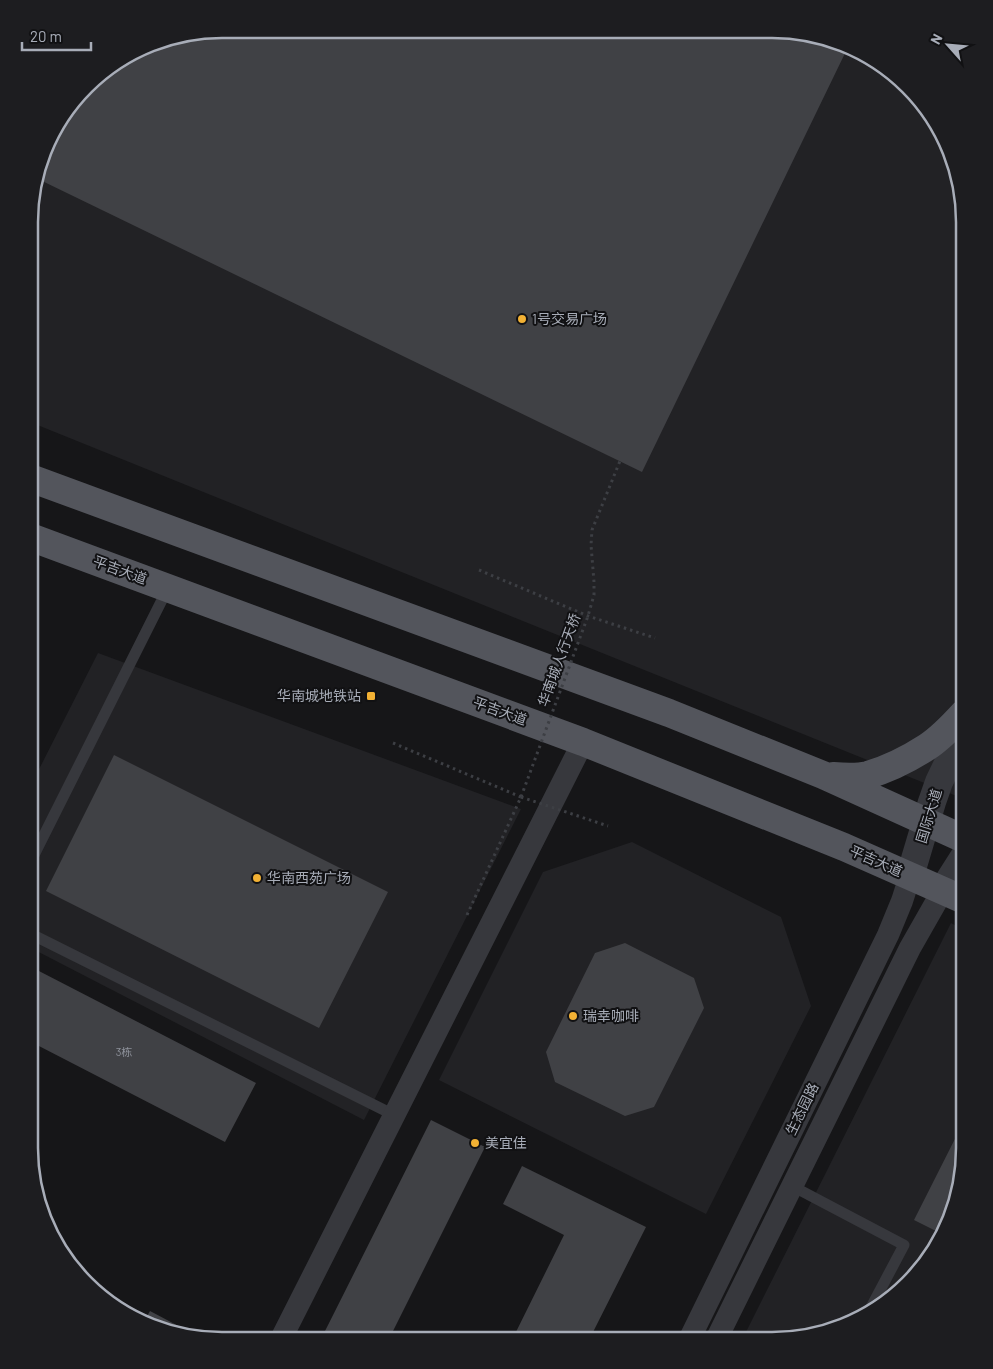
<svg xmlns="http://www.w3.org/2000/svg" width="993" height="1369" viewBox="0 0 993 1369" font-family="Barlow,'Noto Sans SC',sans-serif">
	<style>
		.built { fill: #222225 }
		.building { fill: #404145 }
		.lines { fill: none; stroke-linecap: round; stroke-linejoin: round }
		.path { stroke: #3d3f44; stroke-width: 3; stroke-dasharray: 2.5 4; stroke-linecap: butt }
		.service { stroke: #37383d; stroke-width: 11 }
		.minor { stroke: #37383d; stroke-width: 22 }
		.tertiary { stroke: #37383d; stroke-width: 28 }
		.primary { stroke: #53555c; stroke-width: 28 }
		.path-bridge { stroke: #3d3f44; stroke-width: 3; stroke-dasharray: 2.5 4; stroke-linecap: butt }
		.poi-dot { fill: #f2b134; stroke: #111113; stroke-width: 2 }
		.labels { text-anchor: middle; stroke-width: 4; stroke-linejoin: round; paint-order: stroke }
		.number-label { font-size: 11px; fill: #8e929b }
		.poi-label { font-size: 14px; fill: #a8adb8; stroke: #111113; text-anchor: start }
		.street-label { font-size: 14px; fill: #a8adb8; stroke: #111113 }
		.rim { fill: none; stroke: #a8adb8; stroke-width: 2.5 }
	</style>
	<rect width="100%" height="100%" fill="#161618"/>
	<path class="built" d="M221,29L797,30L845,43L889,68L945,136L964,221V799L30,422V196L54,125L159,39Z
		M98,653L521,809L364,1120L29,947V789Z
		M632,842L781,917L811,1006L706,1214L439,1080L543,872Z
		M951,923L964,930V1161L954,1210L932,1255L899,1293L857,1321L772,1340H742Z"/>
	<path class="building" d="M221,29L797,30L845,43L849,45L642,472L36,178L54,125L94,76L159,39Z
		M114,755L388,892L319,1028L46,891Z
		M625,943L694,978L704,1008L654,1107L625,1116L555,1082L546,1052L595,953Z
		M37,970L256,1083L225,1142L37,1045L29,1060V985Z
		M431,1120L485,1147L389,1339H321Z
		M964,1121V1161L954,1210L942,1234L914,1220Z
		M522,1166L646,1227L589,1340H512L564,1235L503,1204Z
		M150,1311L203,1339H196L148,1326L143,1323Z"/>
	<g class="lines">
		<path class="path" d="M479,570L588,616L655,638
			M393,743L521,797"/>
		<path class="service" d="M29,865L168,588
			M29,933L394,1115
			M792,1186L904,1245L868,1313"/>
		<path class="minor" d="M281,1339L583,742
			M689,1340L888,935L902,901L910,876
			M716,1340L910,948L943,890"/>
		<path class="tertiary" d="M910,876L932,802L939,782L964,730
			M943,890L964,857"/>
		<path class="primary" d="M30,478L669,713L823,775L964,839
			M30,537L583,742L844,847L964,900
			M833,776C844,777 856,778 868,775C888,769 910,758 927,747C941,738 953,725 964,713"/>
		<path class="path-bridge" d="M521,797L608,826
			M467,915L521,797L588,616L594,595V582L591,545L592,530L620,461"/>
	</g>
	<g class="poi-dot">
		<circle cx="522" cy="319" r="5"/>
		<rect x="366" y="691" width="10" height="10" rx="2.5"/>
		<circle cx="257" cy="878" r="5"/>
		<circle cx="573" cy="1016" r="5"/>
		<circle cx="475" cy="1143" r="5"/>
	</g>
	<g class="labels">
		<g class="number-label">
			<text x="124" y="1056">3栋</text>
		</g>
		<g class="poi-label">
			<text x="532" y="324">1号交易广场</text>
			<text x="361" y="701" text-anchor="end">华南城地铁站</text>
			<text x="267" y="883">华南西苑广场</text>
			<text x="583" y="1021">瑞幸咖啡</text>
			<text x="485" y="1148">美宜佳</text>
		</g>
		<g class="street-label">
			<text transform="translate(120 570) rotate(20)" y="5">平吉大道</text>
			<text transform="translate(559 660) rotate(-70)" y="5">华南城人行天桥</text>
			<text transform="translate(500 711) rotate(20)" y="5">平吉大道</text>
			<text transform="translate(929 816) rotate(-73)" y="5">国际大道</text>
			<text transform="translate(876 861) rotate(24)" y="5">平吉大道</text>
			<text transform="translate(802 1109) rotate(-64)" y="5">生态园路</text>
		</g>
	</g>
	<path d="M0 0H993V1369H0ZM222 38H772A184 184 0 0 1 956 222V1148A184 184 0 0 1 772 1332H222A184 184 0 0 1 38 1148V222A184 184 0 0 1 222 38Z" fill="#1d1d20" fill-rule="evenodd"/>
	<path class="rim" d="M222 38H772A184 184 0 0 1 956 222V1148A184 184 0 0 1 772 1332H222A184 184 0 0 1 38 1148V222A184 184 0 0 1 222 38Z"/>
	<g transform="translate(948 45) rotate(297)" stroke="#111113" stroke-width="4" paint-order="stroke">
	<path d="M0-4L9 19L0 12L-9 19Z" fill="#a8adb8"/>
	<text y="-8" font-size="14" font-weight="bold" text-anchor="middle" fill="#a8adb8">N</text>
	</g>
	<path d="M22 42v8h69v-8" fill="none" stroke="#a8adb8" stroke-width="2.5"/>
	<text x="30" y="42" font-size="15" fill="#a8adb8" stroke="#111113" stroke-width="4" paint-order="stroke">20 m</text>
</svg>
